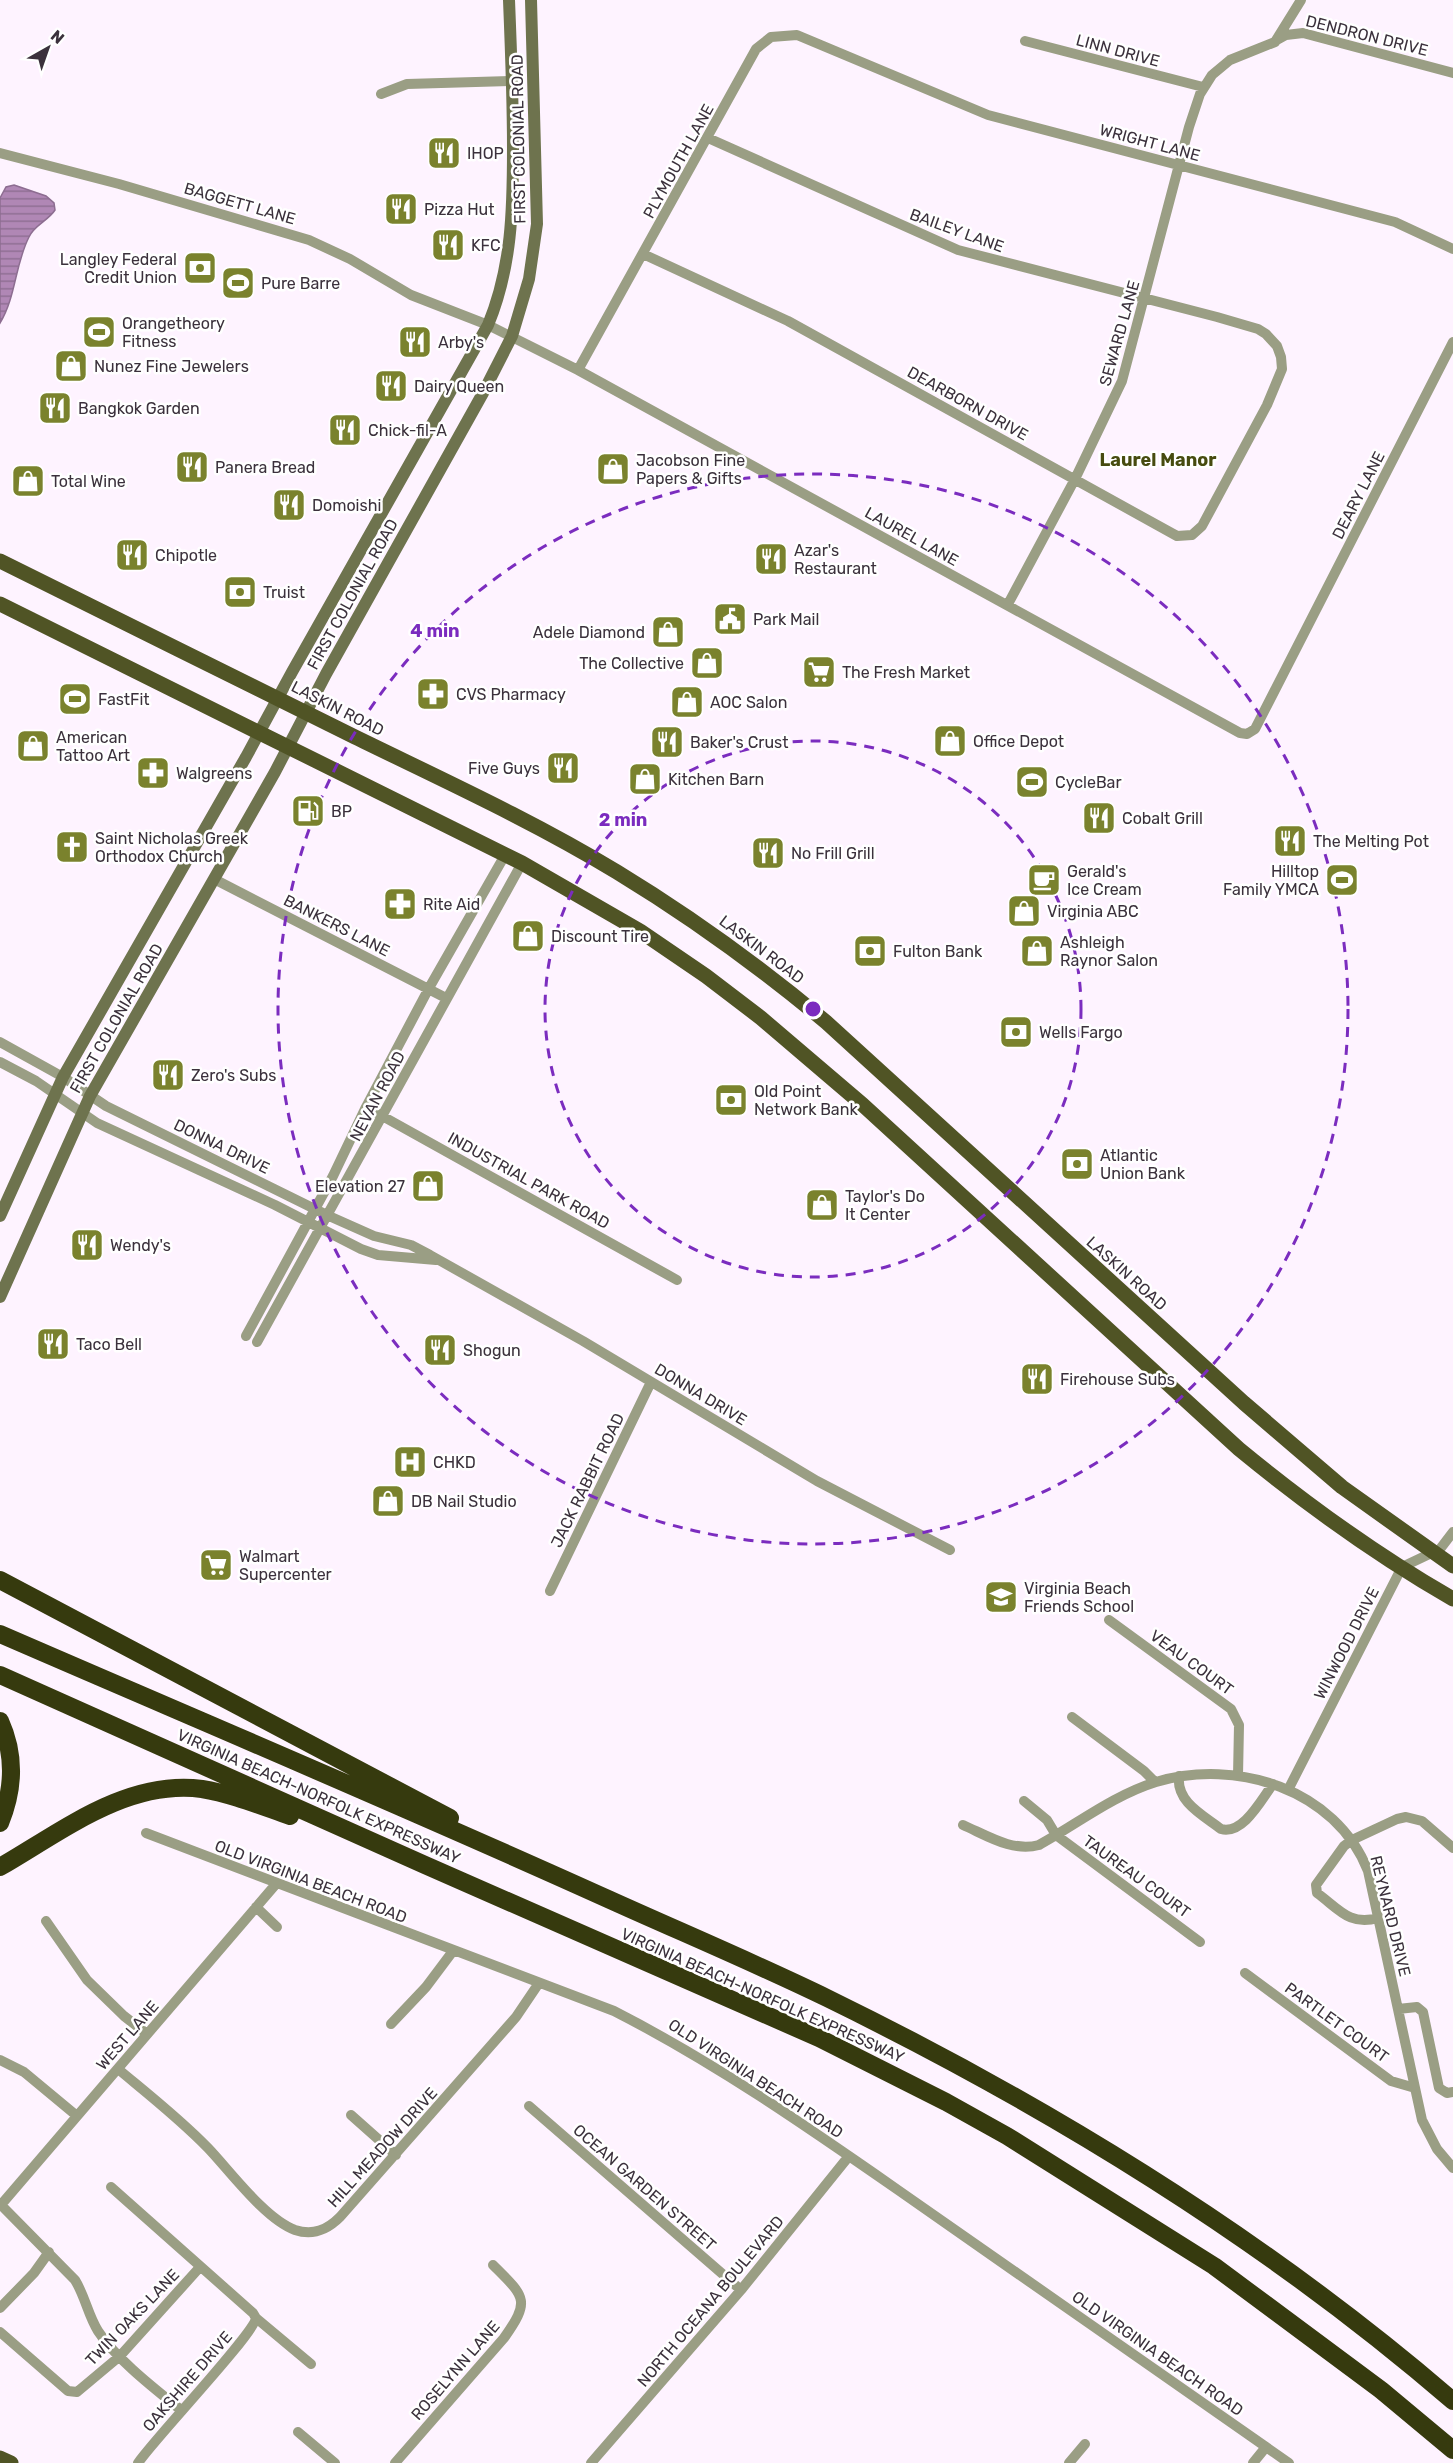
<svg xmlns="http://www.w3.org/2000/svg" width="1453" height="2463" viewBox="0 0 1453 2463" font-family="Rubik,sans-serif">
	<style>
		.water { fill: url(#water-rules); stroke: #8d6d91; stroke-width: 1.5 }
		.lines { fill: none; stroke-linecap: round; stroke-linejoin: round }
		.street { stroke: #9a9e84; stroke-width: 10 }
		.secondary { stroke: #6e734e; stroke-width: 12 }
		.primary { stroke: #505425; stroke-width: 15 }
		.highway { stroke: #363a0e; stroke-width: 18 }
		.ring { fill: none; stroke: #7b2cbf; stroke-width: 3; stroke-dasharray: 10 8 }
		.labels { text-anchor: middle; stroke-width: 5; stroke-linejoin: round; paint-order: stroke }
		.street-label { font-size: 16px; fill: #3b313c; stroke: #fff }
		.poi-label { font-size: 16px; fill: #3b313c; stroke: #fff; text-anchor: start }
		.neighbourhood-label { font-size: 18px; font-weight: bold; fill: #474c10; stroke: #fff }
		.centre { fill: #7b2cbf; stroke: #fff; stroke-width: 3 }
		.ring-label { font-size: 18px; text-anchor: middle; font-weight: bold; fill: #7b2cbf; stroke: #fff; stroke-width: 5; stroke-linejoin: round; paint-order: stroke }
	</style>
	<defs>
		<pattern id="water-rules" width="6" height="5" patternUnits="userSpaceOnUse" patternTransform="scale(1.5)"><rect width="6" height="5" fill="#b087b5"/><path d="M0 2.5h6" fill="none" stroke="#906f94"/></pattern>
	</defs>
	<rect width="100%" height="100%" fill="#fef3ff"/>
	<path class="water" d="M14,185L46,196L54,203L55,210C48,221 34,225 29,237C15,264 16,297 0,323V198L6,187Z"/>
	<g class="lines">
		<path class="street" d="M1277,40L1286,35L1303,33L1453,73
			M1025,41L1203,87
			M381,94L407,84L513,81
			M0,153L119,184L309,240L350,259L411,295L488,325L578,370L1240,733L1247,734L1255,729L1453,342
			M643,254L788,321L1177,536L1192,535L1202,526L1267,405L1282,369L1281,357L1277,346L1266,334L1258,329L1217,317L958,250L708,138
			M578,370L756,49L771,37L797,35L988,115L1395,222L1453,249
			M1008,604L1075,479L1122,381L1189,127L1200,94L1212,75L1230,60L1275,42L1301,0
			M214,879L446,998
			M0,1042L63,1077L106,1106L329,1216L374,1236L411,1245L430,1255L583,1341L817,1481L950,1550
			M0,1062L36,1081L97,1123L275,1205L361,1249L378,1255L436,1260
			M366,1107L677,1280
			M246,1336L333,1176L366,1107L429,988L505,855
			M257,1342L522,863
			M550,1591L651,1382
			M1109,1620L1231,1709L1239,1725L1238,1776
			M1072,1717L1144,1771L1155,1782
			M1179,1776C1176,1802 1203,1815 1221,1829C1243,1835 1261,1800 1273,1784
			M1288,1790L1402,1567L1440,1549L1453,1532
			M1024,1801L1047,1820L1056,1835L1200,1942
			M963,1825C988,1836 1012,1852 1039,1845C1077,1824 1114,1795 1156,1782C1236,1758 1336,1789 1368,1871L1422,2120L1437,2149L1453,2168
			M146,1833L614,2011C714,2062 806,2126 898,2190C1029,2280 1158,2373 1289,2463
			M256,1907L277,1927
			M1378,1918C1349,1926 1339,1909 1317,1893L1316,1885L1344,1846L1352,1840L1397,1819L1406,1817L1422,1821L1453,1848
			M46,1921L87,1980L124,2016L147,2034
			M1245,1973L1391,2081L1415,2088
			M1398,2009L1417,2007L1423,2012L1439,2088L1447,2093L1453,2092
			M391,2024L426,1987L453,1951
			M0,2060L24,2072L77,2116
			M118,2069C148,2094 180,2119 208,2148C230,2171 265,2219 295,2230C313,2236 327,2230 340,2217L516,2017L539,1983
			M529,2106L741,2290
			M351,2115L396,2155
			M111,2187L253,2313L256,2318L311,2364
			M1,2205L75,2280C85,2296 88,2315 98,2331C116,2359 155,2389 181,2410
			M0,2206L276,1884
			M0,2308L34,2273L49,2252
			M0,2332L68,2391L77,2392L120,2356L200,2267
			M298,2432L335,2463
			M138,2463C155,2438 254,2334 256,2318
			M395,2463L504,2338C531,2300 525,2297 493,2265
			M591,2463L741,2290L849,2156
			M1069,2463L1085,2444
			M1253,2463L1266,2447"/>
		<path class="secondary" d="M0,1216L63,1077L246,757L292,672L488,325C512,267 513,209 513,148C513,98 511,49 509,0
			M0,1297L90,1096L275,772L326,674L483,393L512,336L529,279L537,224L531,0"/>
		<path class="primary" d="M0,561C118,620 237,678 355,737C443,780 533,821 617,872C691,917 760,967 826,1022L1244,1403L1342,1487L1453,1566
			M0,604L522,863L640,931L706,976L761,1018L863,1105L1239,1449C1306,1504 1378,1556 1453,1599
			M0,2458L11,2463"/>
		<path class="highway" d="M0,1580L450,1818
			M0,1634C203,1722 407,1808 608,1899C681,1932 755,1963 827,1998C1050,2107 1264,2238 1453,2401
			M0,1675L425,1865L819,2038L946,2102L1007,2136L1214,2266L1381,2390L1453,2450
			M0,1721C15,1754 14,1789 0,1823
			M0,1867C61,1832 127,1779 202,1789C232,1794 261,1806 290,1816"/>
	</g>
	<g class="ring">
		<circle cx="813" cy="1009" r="268"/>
		<circle cx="813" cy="1009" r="535"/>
	</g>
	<defs>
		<symbol id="restaurant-square" viewBox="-11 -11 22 22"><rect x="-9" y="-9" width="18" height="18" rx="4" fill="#7a822d" stroke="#fff"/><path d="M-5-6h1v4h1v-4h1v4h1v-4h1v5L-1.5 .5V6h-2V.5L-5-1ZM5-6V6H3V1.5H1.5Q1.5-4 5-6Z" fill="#fff"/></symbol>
		<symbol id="bank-square" viewBox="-11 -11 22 22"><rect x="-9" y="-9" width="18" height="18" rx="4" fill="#7a822d" stroke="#fff"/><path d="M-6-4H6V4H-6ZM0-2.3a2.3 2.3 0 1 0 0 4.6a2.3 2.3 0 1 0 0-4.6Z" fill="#fff"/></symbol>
		<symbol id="stadium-square" viewBox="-11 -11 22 22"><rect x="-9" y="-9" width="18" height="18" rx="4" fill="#7a822d" stroke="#fff"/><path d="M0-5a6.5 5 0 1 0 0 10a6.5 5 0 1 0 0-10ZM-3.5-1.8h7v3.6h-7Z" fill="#fff"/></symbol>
		<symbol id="shop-square" viewBox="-11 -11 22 22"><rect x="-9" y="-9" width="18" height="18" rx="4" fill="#7a822d" stroke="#fff"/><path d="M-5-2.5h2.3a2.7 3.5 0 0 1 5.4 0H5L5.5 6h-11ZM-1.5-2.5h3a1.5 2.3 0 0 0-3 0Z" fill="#fff"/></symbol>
		<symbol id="civic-square" viewBox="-11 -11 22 22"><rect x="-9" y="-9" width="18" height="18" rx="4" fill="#7a822d" stroke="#fff"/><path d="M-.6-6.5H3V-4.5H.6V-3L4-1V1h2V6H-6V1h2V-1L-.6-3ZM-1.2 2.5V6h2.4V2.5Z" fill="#fff"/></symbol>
		<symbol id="supermarket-square" viewBox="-11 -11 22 22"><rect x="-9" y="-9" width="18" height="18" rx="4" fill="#7a822d" stroke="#fff"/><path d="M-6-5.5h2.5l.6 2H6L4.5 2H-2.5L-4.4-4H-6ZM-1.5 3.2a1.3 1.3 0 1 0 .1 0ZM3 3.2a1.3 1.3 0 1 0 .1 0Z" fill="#fff"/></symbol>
		<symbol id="pharmacy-square" viewBox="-11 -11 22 22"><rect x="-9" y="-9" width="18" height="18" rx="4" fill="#7a822d" stroke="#fff"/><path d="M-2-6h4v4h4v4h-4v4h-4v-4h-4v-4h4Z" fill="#fff"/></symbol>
		<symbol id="fuel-square" viewBox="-11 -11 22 22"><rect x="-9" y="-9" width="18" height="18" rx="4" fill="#7a822d" stroke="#fff"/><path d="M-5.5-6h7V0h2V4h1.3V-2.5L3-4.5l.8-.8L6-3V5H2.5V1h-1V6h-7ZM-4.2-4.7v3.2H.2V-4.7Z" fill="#fff"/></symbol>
		<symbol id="church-square" viewBox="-11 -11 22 22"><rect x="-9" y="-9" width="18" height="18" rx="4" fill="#7a822d" stroke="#fff"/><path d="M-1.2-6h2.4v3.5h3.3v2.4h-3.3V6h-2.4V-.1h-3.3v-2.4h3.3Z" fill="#fff"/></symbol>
		<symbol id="cafe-square" viewBox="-11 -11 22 22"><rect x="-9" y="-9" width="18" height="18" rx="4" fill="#7a822d" stroke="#fff"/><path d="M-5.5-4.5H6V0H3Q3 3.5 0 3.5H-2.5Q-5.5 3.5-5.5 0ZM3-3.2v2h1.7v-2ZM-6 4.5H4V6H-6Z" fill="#fff"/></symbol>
		<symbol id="hospital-square" viewBox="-11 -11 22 22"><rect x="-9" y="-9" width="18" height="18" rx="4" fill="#7a822d" stroke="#fff"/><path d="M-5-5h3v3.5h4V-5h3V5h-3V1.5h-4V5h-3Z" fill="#fff"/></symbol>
		<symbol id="school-square" viewBox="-11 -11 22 22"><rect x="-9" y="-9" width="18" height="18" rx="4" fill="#7a822d" stroke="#fff"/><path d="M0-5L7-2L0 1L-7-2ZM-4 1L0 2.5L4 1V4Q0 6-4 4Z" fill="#fff"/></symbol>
	</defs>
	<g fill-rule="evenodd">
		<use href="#restaurant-square" x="425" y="134" width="38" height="38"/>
		<use href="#restaurant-square" x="382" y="190" width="38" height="38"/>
		<use href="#restaurant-square" x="429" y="226" width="38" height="38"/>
		<use href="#bank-square" x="181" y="249" width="38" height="38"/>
		<use href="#stadium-square" x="219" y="264" width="38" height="38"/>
		<use href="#stadium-square" x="80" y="313" width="38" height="38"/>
		<use href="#restaurant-square" x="396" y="323" width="38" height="38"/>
		<use href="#shop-square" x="52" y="347" width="38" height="38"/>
		<use href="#restaurant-square" x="372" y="367" width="38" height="38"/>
		<use href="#restaurant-square" x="36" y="389" width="38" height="38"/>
		<use href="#restaurant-square" x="326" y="411" width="38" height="38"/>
		<use href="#restaurant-square" x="173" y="448" width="38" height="38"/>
		<use href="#shop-square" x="594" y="450" width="38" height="38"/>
		<use href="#shop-square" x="9" y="462" width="38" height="38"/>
		<use href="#restaurant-square" x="270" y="486" width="38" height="38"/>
		<use href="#restaurant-square" x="113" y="536" width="38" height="38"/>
		<use href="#restaurant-square" x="752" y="540" width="38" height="38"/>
		<use href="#bank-square" x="221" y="573" width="38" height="38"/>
		<use href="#civic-square" x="711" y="600" width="38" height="38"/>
		<use href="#shop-square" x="649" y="613" width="38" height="38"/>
		<use href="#shop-square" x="688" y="644" width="38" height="38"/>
		<use href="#supermarket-square" x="800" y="653" width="38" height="38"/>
		<use href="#pharmacy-square" x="414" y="675" width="38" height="38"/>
		<use href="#stadium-square" x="56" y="680" width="38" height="38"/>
		<use href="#shop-square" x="668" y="683" width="38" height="38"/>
		<use href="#shop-square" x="931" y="722" width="38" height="38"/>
		<use href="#restaurant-square" x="648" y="723" width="38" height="38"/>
		<use href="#shop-square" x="14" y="727" width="38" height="38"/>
		<use href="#restaurant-square" x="544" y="749" width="38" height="38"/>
		<use href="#pharmacy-square" x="134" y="754" width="38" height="38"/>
		<use href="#shop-square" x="626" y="760" width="38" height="38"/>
		<use href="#stadium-square" x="1013" y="763" width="38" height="38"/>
		<use href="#fuel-square" x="289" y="792" width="38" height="38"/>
		<use href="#restaurant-square" x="1080" y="799" width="38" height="38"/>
		<use href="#restaurant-square" x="1271" y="822" width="38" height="38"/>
		<use href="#church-square" x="53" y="828" width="38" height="38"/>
		<use href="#restaurant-square" x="749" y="834" width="38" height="38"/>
		<use href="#cafe-square" x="1025" y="861" width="38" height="38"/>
		<use href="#stadium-square" x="1323" y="861" width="38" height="38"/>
		<use href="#pharmacy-square" x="381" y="885" width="38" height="38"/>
		<use href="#shop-square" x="1005" y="892" width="38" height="38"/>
		<use href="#shop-square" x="509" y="917" width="38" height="38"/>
		<use href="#bank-square" x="851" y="932" width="38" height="38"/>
		<use href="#shop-square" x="1018" y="932" width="38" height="38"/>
		<use href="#bank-square" x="997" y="1013" width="38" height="38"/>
		<use href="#restaurant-square" x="149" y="1056" width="38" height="38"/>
		<use href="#bank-square" x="712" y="1081" width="38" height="38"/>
		<use href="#bank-square" x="1058" y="1145" width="38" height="38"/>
		<use href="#shop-square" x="409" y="1167" width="38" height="38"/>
		<use href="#shop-square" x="803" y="1186" width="38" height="38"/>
		<use href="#restaurant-square" x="68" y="1226" width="38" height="38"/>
		<use href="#restaurant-square" x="34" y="1325" width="38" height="38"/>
		<use href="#restaurant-square" x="421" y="1331" width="38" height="38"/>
		<use href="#restaurant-square" x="1018" y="1360" width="38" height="38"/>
		<use href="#hospital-square" x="391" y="1443" width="38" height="38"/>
		<use href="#shop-square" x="369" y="1482" width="38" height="38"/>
		<use href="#supermarket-square" x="197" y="1546" width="38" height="38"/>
		<use href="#school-square" x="982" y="1578" width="38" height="38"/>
	</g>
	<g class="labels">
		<g class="street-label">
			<text transform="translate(1367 35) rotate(14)" y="6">DENDRON DRIVE</text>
			<text transform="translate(1118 50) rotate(15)" y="6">LINN DRIVE</text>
			<text transform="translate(518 139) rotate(-91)" y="6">FIRST COLONIAL ROAD</text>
			<text transform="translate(1150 142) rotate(15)" y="6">WRIGHT LANE</text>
			<text transform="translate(678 161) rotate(-61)" y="6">PLYMOUTH LANE</text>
			<text transform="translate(240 203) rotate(16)" y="6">BAGGETT LANE</text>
			<text transform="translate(957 230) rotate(20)" y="6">BAILEY LANE</text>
			<text transform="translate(1119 333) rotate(-74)" y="6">SEWARD LANE</text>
			<text transform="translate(968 403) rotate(29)" y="6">DEARBORN DRIVE</text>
			<text transform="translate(1358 495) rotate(-63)" y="6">DEARY LANE</text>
			<text transform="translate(912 536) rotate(29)" y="6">LAUREL LANE</text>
			<text transform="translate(352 594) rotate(-61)" y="6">FIRST COLONIAL ROAD</text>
			<text transform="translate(338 708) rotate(27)" y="6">LASKIN ROAD</text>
			<text transform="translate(337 925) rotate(27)" y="6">BANKERS LANE</text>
			<text transform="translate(762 949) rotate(37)" y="6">LASKIN ROAD</text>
			<text transform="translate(116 1018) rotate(-60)" y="6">FIRST COLONIAL ROAD</text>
			<text transform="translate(377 1096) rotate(-62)" y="6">NEVAN ROAD</text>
			<text transform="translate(222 1146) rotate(26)" y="6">DONNA DRIVE</text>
			<text transform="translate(529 1180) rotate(29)" y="6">INDUSTRIAL PARK ROAD</text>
			<text transform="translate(1127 1273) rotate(42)" y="6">LASKIN ROAD</text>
			<text transform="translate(701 1394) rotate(31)" y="6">DONNA DRIVE</text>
			<text transform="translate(587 1480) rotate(-64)" y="6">JACK RABBIT ROAD</text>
			<text transform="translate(1346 1643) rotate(-63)" y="6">WINWOOD DRIVE</text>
			<text transform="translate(1192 1662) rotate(36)" y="6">VEAU COURT</text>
			<text transform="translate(319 1796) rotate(24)" y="6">VIRGINIA BEACH-NORFOLK EXPRESSWAY</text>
			<text transform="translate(1137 1876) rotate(36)" y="6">TAUREAU COURT</text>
			<text transform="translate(311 1881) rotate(21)" y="6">OLD VIRGINIA BEACH ROAD</text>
			<text transform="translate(1391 1916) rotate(76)" y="6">REYNARD DRIVE</text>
			<text transform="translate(763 1995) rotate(24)" y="6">VIRGINIA BEACH-NORFOLK EXPRESSWAY</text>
			<text transform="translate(1337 2022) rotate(36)" y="6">PARTLET COURT</text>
			<text transform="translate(127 2035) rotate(-49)" y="6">WEST LANE</text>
			<text transform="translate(756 2078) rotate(33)" y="6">OLD VIRGINIA BEACH ROAD</text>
			<text transform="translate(382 2147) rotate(-48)" y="6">HILL MEADOW DRIVE</text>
			<text transform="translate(645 2187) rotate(41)" y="6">OCEAN GARDEN STREET</text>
			<text transform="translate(710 2301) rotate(-50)" y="6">NORTH OCEANA BOULEVARD</text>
			<text transform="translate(132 2317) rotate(-46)" y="6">TWIN OAKS LANE</text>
			<text transform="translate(1158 2353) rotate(35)" y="6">OLD VIRGINIA BEACH ROAD</text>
			<text transform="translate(455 2370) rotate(-49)" y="6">ROSELYNN LANE</text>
			<text transform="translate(187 2381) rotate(-49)" y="6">OAKSHIRE DRIVE</text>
		</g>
		<g class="poi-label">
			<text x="467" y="159">IHOP</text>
			<text x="424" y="215">Pizza Hut</text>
			<text x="471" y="251">KFC</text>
			<text x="177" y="265" text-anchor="end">Langley Federal<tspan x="177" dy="18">Credit Union</tspan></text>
			<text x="261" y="289">Pure Barre</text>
			<text x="122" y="329">Orangetheory<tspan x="122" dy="18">Fitness</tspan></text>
			<text x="438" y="348">Arby's</text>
			<text x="94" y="372">Nunez Fine Jewelers</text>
			<text x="414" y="392">Dairy Queen</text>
			<text x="78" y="414">Bangkok Garden</text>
			<text x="368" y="436">Chick-fil-A</text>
			<text x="636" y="466">Jacobson Fine<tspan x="636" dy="18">Papers &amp; Gifts</tspan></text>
			<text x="215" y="473">Panera Bread</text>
			<text x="51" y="487">Total Wine</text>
			<text x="312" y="511">Domoishi</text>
			<text x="794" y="556">Azar's<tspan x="794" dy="18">Restaurant</tspan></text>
			<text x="155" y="561">Chipotle</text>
			<text x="263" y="598">Truist</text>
			<text x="753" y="625">Park Mail</text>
			<text x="645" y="638" text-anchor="end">Adele Diamond</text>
			<text x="684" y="669" text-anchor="end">The Collective</text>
			<text x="842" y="678">The Fresh Market</text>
			<text x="456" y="700">CVS Pharmacy</text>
			<text x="98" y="705">FastFit</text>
			<text x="710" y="708">AOC Salon</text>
			<text x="56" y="743">American<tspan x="56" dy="18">Tattoo Art</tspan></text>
			<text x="973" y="747">Office Depot</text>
			<text x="690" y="748">Baker's Crust</text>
			<text x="540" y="774" text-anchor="end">Five Guys</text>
			<text x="176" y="779">Walgreens</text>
			<text x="668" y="785">Kitchen Barn</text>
			<text x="1055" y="788">CycleBar</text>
			<text x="331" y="817">BP</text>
			<text x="1122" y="824">Cobalt Grill</text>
			<text x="95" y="844">Saint Nicholas Greek<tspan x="95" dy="18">Orthodox Church</tspan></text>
			<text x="1313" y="847">The Melting Pot</text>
			<text x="791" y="859">No Frill Grill</text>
			<text x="1067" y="877">Gerald's<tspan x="1067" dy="18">Ice Cream</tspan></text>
			<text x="1319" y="877" text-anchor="end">Hilltop<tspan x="1319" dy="18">Family YMCA</tspan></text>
			<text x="423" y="910">Rite Aid</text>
			<text x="1047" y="917">Virginia ABC</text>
			<text x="551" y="942">Discount Tire</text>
			<text x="1060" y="948">Ashleigh<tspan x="1060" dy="18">Raynor Salon</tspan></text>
			<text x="893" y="957">Fulton Bank</text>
			<text x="1039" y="1038">Wells Fargo</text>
			<text x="191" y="1081">Zero's Subs</text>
			<text x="754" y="1097">Old Point<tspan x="754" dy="18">Network Bank</tspan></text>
			<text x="1100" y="1161">Atlantic<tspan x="1100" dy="18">Union Bank</tspan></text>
			<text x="405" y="1192" text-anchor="end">Elevation 27</text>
			<text x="845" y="1202">Taylor's Do<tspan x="845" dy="18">It Center</tspan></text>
			<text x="110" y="1251">Wendy's</text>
			<text x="76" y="1350">Taco Bell</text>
			<text x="463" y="1356">Shogun</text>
			<text x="1060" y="1385">Firehouse Subs</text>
			<text x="433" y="1468">CHKD</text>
			<text x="411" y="1507">DB Nail Studio</text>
			<text x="239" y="1562">Walmart<tspan x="239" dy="18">Supercenter</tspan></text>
			<text x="1024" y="1594">Virginia Beach<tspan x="1024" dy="18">Friends School</tspan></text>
		</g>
		<g class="neighbourhood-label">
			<text x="1158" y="466">Laurel Manor</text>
		</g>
	</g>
	<circle cx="813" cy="1009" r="9" class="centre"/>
	<g class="ring-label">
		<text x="435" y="637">4 min</text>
		<text x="623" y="826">2 min</text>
	</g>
	<g transform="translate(48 48) rotate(40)" stroke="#ffffff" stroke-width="4.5" paint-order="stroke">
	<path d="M0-4.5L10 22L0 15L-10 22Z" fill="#3b313c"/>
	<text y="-9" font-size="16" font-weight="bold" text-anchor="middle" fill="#3b313c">N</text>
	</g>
</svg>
